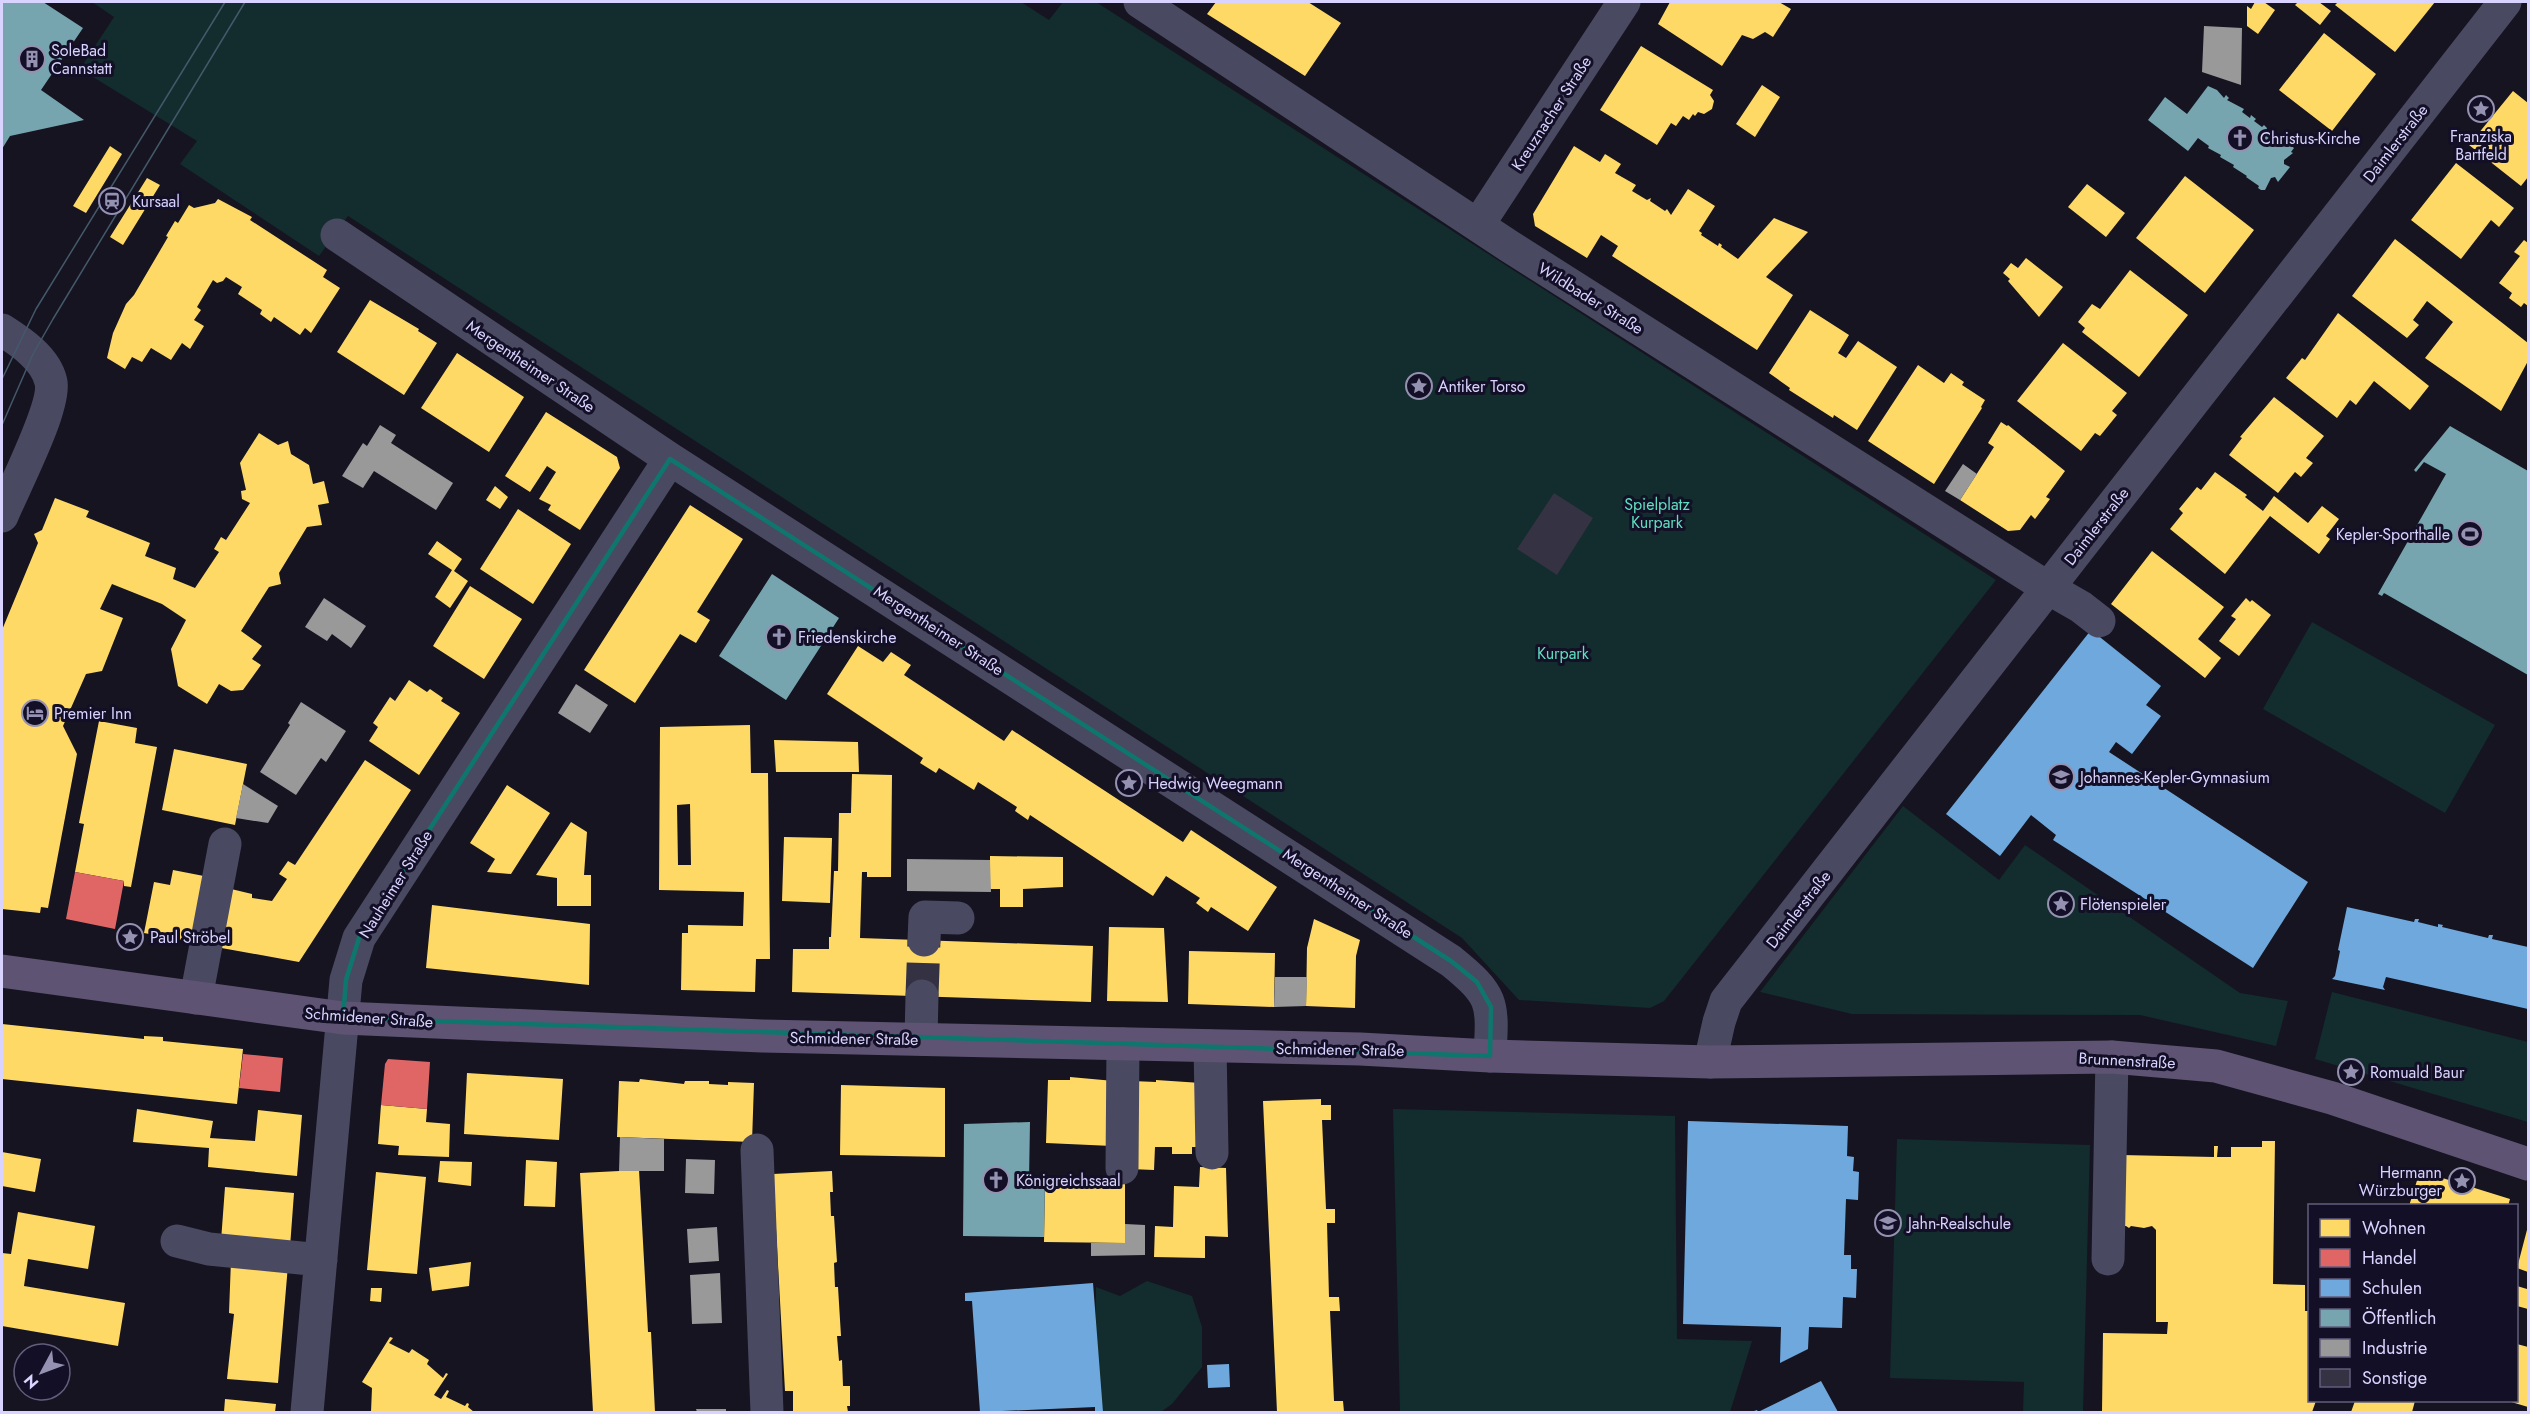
<svg xmlns="http://www.w3.org/2000/svg" width="2530" height="1414" viewBox="0 0 2530 1414" font-family="Jost,sans-serif">
	<style>
		.green { fill: #132c2d }
		.homes { fill: #ffd966; fill-rule: evenodd }
		.shops { fill: #e06666 }
		.schools { fill: #6fa8dc }
		.public { fill: #76a5af }
		.industry { fill: #999 }
		.building { fill: #343243 }
		.lines { fill: none; stroke-linecap: round; stroke-linejoin: round }
		.minor-tunnel { stroke: #333142; stroke-width: 33; stroke-dasharray: 33 16; stroke-linecap: butt }
		.minor { stroke: #4a4962; stroke-width: 33 }
		.major { stroke: #5e5373; stroke-width: 33 }
		.tram { stroke: #43596b; stroke-width: 1.5 }
		.marked { fill: none; stroke: #0f766e; stroke-width: 4.5; stroke-linejoin: round }
		.labels { text-anchor: middle; stroke-width: 6; stroke-linejoin: round; paint-order: stroke }
		.poi-label { font-size: 16px; fill: #d9d4ff; stroke: #130f26; text-anchor: start }
		.street-label { font-size: 16px; fill: #d9d4ff; stroke: #130f26 }
		.park-label { font-size: 16px; fill: #5fe0c0; stroke: #130f26 }
	</style>
	<rect width="100%" height="100%" fill="#161421"/>
	<path class="green" d="M92,2H1021L1049,20L1063,2H1096L1996,580L1664,1001L1650,1008L1519,1000L1462,938L348,216L319,256L180,164L197,141L80,69L114,17Z
		M2312,622L2495,725L2445,813L2263,709Z
		M1903,806L1999,880L2025,845L2240,993L2288,1001L2276,1046L2140,1015L1852,1014L1760,992Z
		M2332,992L2528,1042V1122L2315,1059Z
		M1393,1109L1675,1116L1677,1339L1752,1341L1730,1412H1400Z
		M1897,1139L2090,1145L2083,1412H2023L2024,1382L1890,1378Z
		M1147,1281L1192,1296L1202,1327V1367L1172,1404L1161,1412H1101L1095,1334L1096,1287L1120,1296Z"/>
	<path class="homes" d="M1216,2H1308L1341,23L1305,76L1207,14Z
		M1670,2H1779L1791,9L1773,37L1765,32L1753,39L1742,35L1722,66L1658,24Z
		M2255,2H2264L2275,10L2258,34L2247,26V6L2251,9Z
		M2298,2H2319L2331,11L2320,25L2295,5Z
		M2338,2H2435L2395,52L2335,5Z
		M2324,33L2376,74L2332,131L2279,90Z
		M1641,46L1713,90L1710,95L1714,101L1712,109L1704,114L1698,112L1695,116L1693,114L1689,120L1683,116L1676,126L1671,123L1657,145L1600,110Z
		M1762,85L1780,97L1755,137L1736,124Z
		M2513,91L2528,103V177L2521,186L2469,145Z
		M110,146L122,154L86,213L73,206Z
		M1574,146L1600,162L1605,154L1621,164L1615,173L1636,185L1632,191L1647,200L1651,198L1650,201L1665,211L1667,209L1671,215L1688,189L1715,206L1699,231L1702,233L1701,235L1718,246L1719,243L1722,245L1721,247L1738,259L1774,218L1808,232L1766,277L1793,295L1757,350L1612,256L1618,246L1601,235L1587,258L1535,226L1533,214Z
		M2456,163L2514,208L2499,227L2491,220L2461,259L2411,220Z
		M2185,176L2254,230L2205,293L2136,238Z
		M147,178L160,185L123,245L110,237Z
		M2087,184L2125,213L2106,237L2068,207Z
		M218,199L252,217L250,220L327,270L323,277L340,288L311,333L305,328L300,335L274,317L271,322L260,314L262,310L238,294L242,287L226,277L223,281L217,283L213,280L197,307L201,310L194,320L204,326L190,349L182,343L171,360L151,348L142,362L132,357L125,369L107,358L113,333L126,304L134,295L168,237L166,236L175,221L178,223L189,205L194,208L215,203Z
		M2395,239L2528,343V361L2501,411L2425,358L2453,322L2427,301L2413,320L2419,325L2407,338L2352,296Z
		M2524,240L2528,243V306L2524,303L2521,307L2509,298L2512,293L2499,283L2520,256L2514,252Z
		M2026,258L2063,287L2039,317L2008,281L2010,279L2003,273L2011,263L2018,268Z
		M2130,270L2188,315L2139,377L2082,332L2085,328L2078,322L2092,304L2100,309Z
		M370,300L419,329L418,331L437,343L404,395L337,352Z
		M1810,310L1849,335L1838,353L1846,358L1858,341L1897,367L1857,430L1834,415L1833,418L1789,390L1790,388L1769,373Z
		M2338,313L2429,386L2410,410L2374,381L2356,405L2350,400L2337,418L2286,378L2302,358L2305,360Z
		M2063,343L2127,393L2112,411L2117,415L2100,436L2095,433L2081,451L2017,401Z
		M457,353L524,397L489,452L421,408Z
		M1918,365L1944,383L1951,373L1964,382L1962,385L1985,400L1981,407L1982,408L1934,484L1868,441Z
		M2274,397L2324,436L2306,458L2313,463L2301,477L2295,472L2278,493L2229,455L2242,438L2240,437Z
		M546,412L617,457L620,468L580,530L548,510L551,505L539,499L556,472L547,466L530,492L505,476Z
		M2001,422L2007,426L2008,425L2065,471L2046,497L2050,499L2035,519L2031,515L2020,530L2008,531L1960,500L1994,447L1988,443Z
		M259,433L278,445L288,441L291,454L309,465L313,484L324,481L329,503L318,505L322,525L307,527L279,573L281,584L269,587L241,631L262,646L252,659L261,665L243,690L231,691L219,684L207,704L178,686L171,649L186,620L162,604L112,584L100,609L123,618L102,671L86,674L63,726L77,754L48,908L41,907L40,913L2,909V630L38,543L34,534L42,530L55,498L89,511L86,517L150,543L145,556L176,568L173,579L195,588L219,552L214,549L221,537L226,540L250,503L242,499L241,491L246,490L240,463Z
		M2215,472L2247,495L2245,497L2263,511L2274,496L2308,523L2322,506L2339,519L2326,536L2330,539L2319,554L2270,516L2225,574L2170,529L2183,513L2179,509L2197,487L2201,490Z
		M495,486L508,497L500,509L486,500Z
		M690,505L743,539L697,612L710,620L696,643L680,634L635,703L584,670Z
		M518,509L571,544L533,604L480,569Z
		M437,541L462,559L454,571L468,581L450,608L435,597L452,570L428,554Z
		M2152,551L2224,607L2198,639L2221,658L2205,678L2111,604Z
		M470,586L522,619L484,679L433,646Z
		M2246,598L2250,602L2252,600L2271,615L2239,656L2219,641L2236,619L2231,616Z
		M858,646L883,662L891,652L911,665L904,675L1004,741L1012,730L1183,842L1191,830L1277,887L1248,931L1211,907L1208,912L1196,903L1200,898L1166,876L1153,896L1030,815L1028,820L1015,811L1017,807L978,782L974,790L939,768L936,773L920,763L923,758L827,694Z
		M409,680L427,692L430,689L443,698L441,701L460,713L419,775L369,741L378,727L373,723L390,697L395,701Z
		M99,721L137,728L135,743L157,747L131,887L124,886V881L75,872L84,824L79,823Z
		M750,725L751,773H768L770,959H756L755,992L681,990L682,933H688V925L743,926L744,892L659,890L660,727ZM690,804L691,865H678L677,805Z
		M774,740L858,742L859,772H776Z
		M174,749L247,764L235,825L162,810Z
		M365,760L411,790L299,962L216,947L227,888L252,894V898L272,901L287,879L279,874L288,861L295,865Z
		M852,774L892,775L891,877H867V872H862L860,938L1093,946L1091,1002L792,992L793,949H829V937H831L834,871H838L839,813H851Z
		M507,785L550,813L511,874L487,872L495,859L470,843Z
		M571,822L587,832L584,875H591V906H557V878L536,875Z
		M784,837L832,838L830,903L782,901Z
		M990,856L1063,857V887L1023,889V907H1000V889H990Z
		M173,870L209,877L197,943L144,933L154,882L170,885Z
		M432,905L590,924L589,985L426,968Z
		M1314,919L1360,940L1356,956L1355,1008L1306,1006L1307,948Z
		M1109,927L1164,928L1168,1002L1107,1001Z
		M1189,951L1275,953L1274,1007L1188,1004Z
		M2,1024L144,1039V1036L163,1037V1041L243,1049L237,1104L2,1079Z
		M467,1073L563,1079L559,1140L464,1134Z
		M1070,1077L1114,1081L1112,1146L1046,1143L1048,1080H1070Z
		M640,1079L684,1084L685,1081H709V1084L728,1085V1082L754,1083L752,1142L617,1137L619,1081L639,1082Z
		M1156,1080L1201,1083L1200,1147H1192V1154H1172V1147H1155L1154,1170L1130,1169L1132,1081L1156,1082Z
		M841,1085L945,1088V1157L840,1155Z
		M1321,1099V1105H1331V1120H1322L1326,1209H1335V1223H1327L1329,1297H1339L1340,1311H1330L1334,1401H1343L1344,1412H1277L1263,1101Z
		M381,1105L427,1109L426,1122L450,1124L449,1157L398,1155L399,1146L378,1144Z
		M137,1109L213,1121L210,1138L255,1141L258,1110L302,1115L297,1176L208,1167L209,1148L133,1142Z
		M2262,1141H2275L2273,1284L2305,1285V1311H2310V1400L2316,1401L2312,1412H2102L2103,1333L2167,1334L2168,1322H2156V1230L2152,1226L2144,1228L2131,1226L2129,1228L2126,1226H2120L2121,1155L2214,1157V1146H2218L2217,1157H2231V1147H2262Z
		M2,1152L41,1159L35,1192L2,1186Z
		M526,1160L557,1162L555,1207L524,1206Z
		M440,1161L472,1162L471,1186L438,1182Z
		M1200,1167L1226,1168L1228,1237L1205,1236V1258L1154,1257L1155,1226L1173,1227L1174,1186L1199,1187Z
		M639,1170L648,1332H651L655,1412H593L580,1173Z
		M832,1171L833,1192H830L831,1216H834L837,1262L834,1263L835,1287H838L841,1336H837L839,1361L842,1360L843,1386H850V1406H847L848,1412H793V1391H785L773,1174Z
		M2420,1171L2510,1199L2508,1206H2409Z
		M376,1172L426,1177L417,1274L367,1270Z
		M1045,1179L1069,1180L1068,1183L1104,1184V1180L1125,1181V1243L1044,1242Z
		M225,1187L294,1193L290,1247L221,1241Z
		M18,1212L95,1226L88,1269L28,1259L24,1286L125,1303L118,1346L2,1326V1253L11,1254Z
		M2528,1226V1272L2517,1268Z
		M231,1260L288,1265L278,1383L227,1379L234,1314L229,1313Z
		M471,1262L469,1286L432,1291L429,1268Z
		M2517,1286L2527,1289L2528,1309L2517,1306Z
		M371,1288H382L381,1302L370,1301Z
		M390,1337L393,1338L389,1343L409,1353L412,1349L429,1360L427,1364L443,1378L446,1373L448,1374L434,1395L441,1399L447,1390L449,1391L446,1397L465,1406L467,1403L469,1404L468,1407L474,1412H371L372,1388L362,1382Z
		M2517,1344L2528,1347V1407L2508,1401H2517Z
		M225,1399L276,1404L275,1412H224Z
		M2355,1401H2415L2412,1412H2351Z"/>
	<path class="shops" d="M75,872L124,881L115,929L66,919Z
		M243,1054L283,1058L280,1092L239,1088Z
		M388,1059L430,1062L427,1109L381,1105L385,1064Z"/>
	<path class="schools" d="M2091,630L2161,686L2146,705L2161,716L2132,754L2116,742L2109,752L2308,882L2253,968L2053,840L2056,835L2031,815L2000,856L1946,814Z
		M2347,907L2414,922L2415,919H2419L2418,922L2438,927V924L2443,925L2442,927L2488,938L2489,935H2493L2492,939L2528,947V1009L2386,977L2383,987L2385,990L2332,979L2335,976L2340,951L2338,950Z
		M1688,1121L1848,1126L1847,1156L1854,1157L1853,1171L1859,1172L1858,1200L1846,1199L1844,1255H1851V1269H1857L1856,1298L1843,1297L1842,1328L1809,1327L1808,1349L1780,1363L1781,1327L1683,1324Z
		M1093,1283L1103,1412H1095V1407L980,1412L972,1301H965V1293Z
		M1229,1364L1230,1387L1208,1388L1207,1365Z
		M1821,1381L1838,1412H1751L1757,1410L1758,1412Z"/>
	<path class="public" d="M2,2H43L83,28L41,90L84,120L10,136L2,149Z
		M2208,86L2217,90L2224,98L2226,95L2229,98L2227,100L2244,109L2242,112L2250,118L2251,115L2256,119L2254,121L2262,127L2264,125L2267,128L2266,131L2275,138L2277,135L2282,139L2280,141L2288,147L2290,145L2294,148L2291,152L2293,153L2284,160V164L2290,167L2278,182L2275,177L2271,178L2265,190H2261L2258,188L2259,186L2246,177L2247,176L2233,167L2234,165L2220,157L2221,155L2208,148L2209,146L2198,138L2188,151L2148,120L2165,97L2187,114Z
		M2450,426L2528,471V675L2384,593L2382,596L2378,594L2446,474L2424,462L2416,472L2414,470Z
		M772,574L839,618L786,700L719,656Z
		M1030,1122L1029,1180L1045,1179L1044,1237L963,1236L964,1124Z"/>
	<path class="industry" d="M2204,26L2242,28L2241,85L2202,72Z
		M380,425L396,435L391,443L453,483L436,510L374,471L363,488L342,476L363,443L367,446Z
		M1963,464L1977,474L1960,500L1945,491Z
		M324,598L366,626L351,648L332,634L327,641L305,627Z
		M576,684L608,705L590,733L558,713Z
		M301,702L346,731L326,762L321,758L296,795L260,772L290,725L288,723Z
		M243,784L278,806L268,823L236,818Z
		M907,859L990,860L991,892L907,891Z
		M1275,977H1307L1306,1006L1274,1007Z
		M620,1137L664,1139V1171H619Z
		M686,1159L715,1160L714,1194L685,1193Z
		M1125,1224L1145,1225V1255L1091,1256V1243H1125Z
		M717,1227L719,1261L689,1263L687,1229Z
		M720,1273L722,1323L692,1324L690,1275Z
		M696,1409H726V1412H697Z"/>
	<path class="building" d="M1554,493L1593,518L1557,575L1517,549Z"/>
	<g class="lines">
		<path class="minor-tunnel" d="M922,996L924,940"/>
		<path class="minor" d="M1140,2L1509,246L2048,588L2081,607L2099,621
			M1478,225L1624,2
			M337,235L670,459L1451,961C1494,996 1493,1002 1490,1056
			M2,330C21,342 46,359 51,382C56,407 13,489 2,516
			M924,940L925,917L958,918
			M196,998L225,844
			M921,1039L922,996
			M1210,1046L1212,1153
			M1710,1062L1719,1022L1726,1001L2505,2
			M757,1150L767,1412
			M1122,1168L1123,1044
			M177,1241L209,1249L321,1260
			M2108,1259L2112,1057
			M307,1412L346,980L359,938L670,459"/>
		<path class="major" d="M2,971L343,1018L762,1036L1360,1049L1490,1056L1710,1062L2112,1057L2216,1066L2332,1098L2528,1164"/>
		<path class="tram" d="M2,379L36,309L225,2
			M2,425L33,354L53,319L245,2"/>
	</g>
	<path class="marked" d="M670,459L1451,961L1477,982L1491,1007L1490,1056L343,1018L346,980L359,938Z"/>
	<defs>
		<symbol id="building-ring" viewBox="-11 -11 22 22"><circle r="9.5" fill="#130f26" stroke="#9591b1" stroke-width="1.5"/><path d="M-4-6H4V6H1V3H-1V6H-4ZM-2.5-4.3h1.7v1.8h-1.7ZM.8-4.3h1.7v1.8H.8ZM-2.5-1h1.7V.8h-1.7ZM.8-1h1.7V.8H.8Z" fill="#9591b1"/></symbol>
		<symbol id="sight-ring" viewBox="-11 -11 22 22"><circle r="9.5" fill="#130f26" stroke="#9591b1" stroke-width="1.5"/><path d="M0-6L1.8-2.2L6-1.7L2.9 1.2L3.7 5.4L0 3.3L-3.7 5.4L-2.9 1.2L-6-1.7L-1.8-2.2Z" fill="#9591b1"/></symbol>
		<symbol id="church-ring" viewBox="-11 -11 22 22"><circle r="9.5" fill="#130f26" stroke="#9591b1" stroke-width="1.5"/><path d="M-1.2-6h2.4v3.5h3.3v2.4h-3.3V6h-2.4V-.1h-3.3v-2.4h3.3Z" fill="#9591b1"/></symbol>
		<symbol id="station-ring" viewBox="-11 -11 22 22"><circle r="9.5" fill="#130f26" stroke="#9591b1" stroke-width="1.5"/><path d="M-3-6H3Q5-6 5-4V2Q5 4 3 4L4.5 6H3L1.5 4h-3L-3 6H-4.5L-3 4Q-5 4-5 2V-4Q-5-6-3-6ZM-3.5-4v3h7v-3ZM-3.5 1v1.5H-2V1ZM2 1v1.5H3.5V1Z" fill="#9591b1"/></symbol>
		<symbol id="stadium-ring" viewBox="-11 -11 22 22"><circle r="9.5" fill="#130f26" stroke="#9591b1" stroke-width="1.5"/><path d="M0-5a6.5 5 0 1 0 0 10a6.5 5 0 1 0 0-10ZM-3.5-1.8h7v3.6h-7Z" fill="#9591b1"/></symbol>
		<symbol id="hotel-ring" viewBox="-11 -11 22 22"><circle r="9.5" fill="#130f26" stroke="#9591b1" stroke-width="1.5"/><path d="M-6-4.5h1.5V1H6V5H4.5V3h-9V5H-6ZM-4 0a1.8 1.8 0 1 1 3.6 0ZM.5 0V-2.5h3Q6-2.5 6 0Z" fill="#9591b1"/></symbol>
		<symbol id="school-ring" viewBox="-11 -11 22 22"><circle r="9.5" fill="#130f26" stroke="#9591b1" stroke-width="1.5"/><path d="M0-5L7-2L0 1L-7-2ZM-4 1L0 2.5L4 1V4Q0 6-4 4Z" fill="#9591b1"/></symbol>
	</defs>
	<g fill-rule="evenodd">
		<use href="#building-ring" x="17" y="44" width="30" height="30"/>
		<use href="#sight-ring" x="2466" y="94" width="30" height="30"/>
		<use href="#church-ring" x="2225" y="123" width="30" height="30"/>
		<use href="#station-ring" x="97" y="186" width="30" height="30"/>
		<use href="#sight-ring" x="1404" y="371" width="30" height="30"/>
		<use href="#stadium-ring" x="2455" y="519" width="30" height="30"/>
		<use href="#church-ring" x="764" y="622" width="30" height="30"/>
		<use href="#hotel-ring" x="20" y="698" width="30" height="30"/>
		<use href="#school-ring" x="2046" y="762" width="30" height="30"/>
		<use href="#sight-ring" x="1114" y="768" width="30" height="30"/>
		<use href="#sight-ring" x="2046" y="889" width="30" height="30"/>
		<use href="#sight-ring" x="115" y="922" width="30" height="30"/>
		<use href="#sight-ring" x="2336" y="1057" width="30" height="30"/>
		<use href="#church-ring" x="981" y="1165" width="30" height="30"/>
		<use href="#sight-ring" x="2447" y="1166" width="30" height="30"/>
		<use href="#school-ring" x="1873" y="1208" width="30" height="30"/>
	</g>
	<g class="labels">
		<g class="poi-label">
			<text x="51" y="56">SoleBad<tspan x="51" dy="18">Cannstatt</tspan></text>
			<text x="2481" y="142" text-anchor="middle">Franziska<tspan x="2481" dy="18">Bartfeld</tspan></text>
			<text x="2260" y="144">Christus-Kirche</text>
			<text x="132" y="207">Kursaal</text>
			<text x="1438" y="392">Antiker Torso</text>
			<text x="2450" y="540" text-anchor="end">Kepler-Sporthalle</text>
			<text x="798" y="643">Friedenskirche</text>
			<text x="54" y="719">Premier Inn</text>
			<text x="2080" y="783">Johannes-Kepler-Gymnasium</text>
			<text x="1148" y="789">Hedwig Weegmann</text>
			<text x="2080" y="910">Flötenspieler</text>
			<text x="150" y="943">Paul Ströbel</text>
			<text x="2370" y="1078">Romuald Baur</text>
			<text x="2442" y="1178" text-anchor="end">Hermann<tspan x="2442" dy="18">Würzburger</tspan></text>
			<text x="1016" y="1186">Königreichssaal</text>
			<text x="1908" y="1229">Jahn-Realschule</text>
		</g>
		<g class="street-label">
			<text transform="translate(1551 113) rotate(-57)" y="6">Kreuznacher Straße</text>
			<text transform="translate(2395 143) rotate(-52)" y="6">Daimlerstraße</text>
			<text transform="translate(1591 298) rotate(32)" y="6">Wildbader Straße</text>
			<text transform="translate(531 366) rotate(34)" y="6">Mergentheimer Straße</text>
			<text transform="translate(2096 526) rotate(-52)" y="6">Daimlerstraße</text>
			<text transform="translate(939 630) rotate(33)" y="6">Mergentheimer Straße</text>
			<text transform="translate(395 884) rotate(-58)" y="6">Nauheimer Straße</text>
			<text transform="translate(1348 893) rotate(33)" y="6">Mergentheimer Straße</text>
			<text transform="translate(1798 909) rotate(-52)" y="6">Daimlerstraße</text>
			<text transform="translate(369 1017) rotate(4)" y="6">Schmidener Straße</text>
			<text transform="translate(854 1038) rotate(1)" y="6">Schmidener Straße</text>
			<text transform="translate(1340 1049) rotate(1)" y="6">Schmidener Straße</text>
			<text transform="translate(2127 1060) rotate(3)" y="6">Brunnenstraße</text>
		</g>
		<g class="park-label">
			<text x="1657" y="510">Spielplatz<tspan x="1657" dy="18">Kurpark</tspan></text>
			<text x="1563" y="659">Kurpark</text>
		</g>
	</g>
	<rect width="2530" height="1414" fill="none" stroke="#d9d4ff" stroke-width="6"/>
	<rect x="2308" y="1204" width="210" height="198" fill="#130f26" stroke="#625e7d" stroke-width="1.5"/>
	<rect x="2320" y="1219" width="30" height="18" fill="#ffd966" stroke="#625e7d" stroke-width="1.5"/>
	<text x="2362" y="1234" font-size="18" fill="#d9d4ff">Wohnen</text>
	<rect x="2320" y="1249" width="30" height="18" fill="#e06666" stroke="#625e7d" stroke-width="1.5"/>
	<text x="2362" y="1264" font-size="18" fill="#d9d4ff">Handel</text>
	<rect x="2320" y="1279" width="30" height="18" fill="#6fa8dc" stroke="#625e7d" stroke-width="1.5"/>
	<text x="2362" y="1294" font-size="18" fill="#d9d4ff">Schulen</text>
	<rect x="2320" y="1309" width="30" height="18" fill="#76a5af" stroke="#625e7d" stroke-width="1.5"/>
	<text x="2362" y="1324" font-size="18" fill="#d9d4ff">Öffentlich</text>
	<rect x="2320" y="1339" width="30" height="18" fill="#999999" stroke="#625e7d" stroke-width="1.5"/>
	<text x="2362" y="1354" font-size="18" fill="#d9d4ff">Industrie</text>
	<rect x="2320" y="1369" width="30" height="18" fill="#343243" stroke="#625e7d" stroke-width="1.5"/>
	<text x="2362" y="1384" font-size="18" fill="#d9d4ff">Sonstige</text>
	<g transform="translate(42 1372) rotate(229)"><circle r="28" fill="#130f26" stroke="#625e7d" stroke-width="1.5"/>
	<path d="M0-4.5L10 22L0 15L-10 22Z" fill="#9591b1"/>
	<text y="-9" font-size="16" font-weight="bold" text-anchor="middle" fill="#d9d4ff">N</text>
	</g>
</svg>
